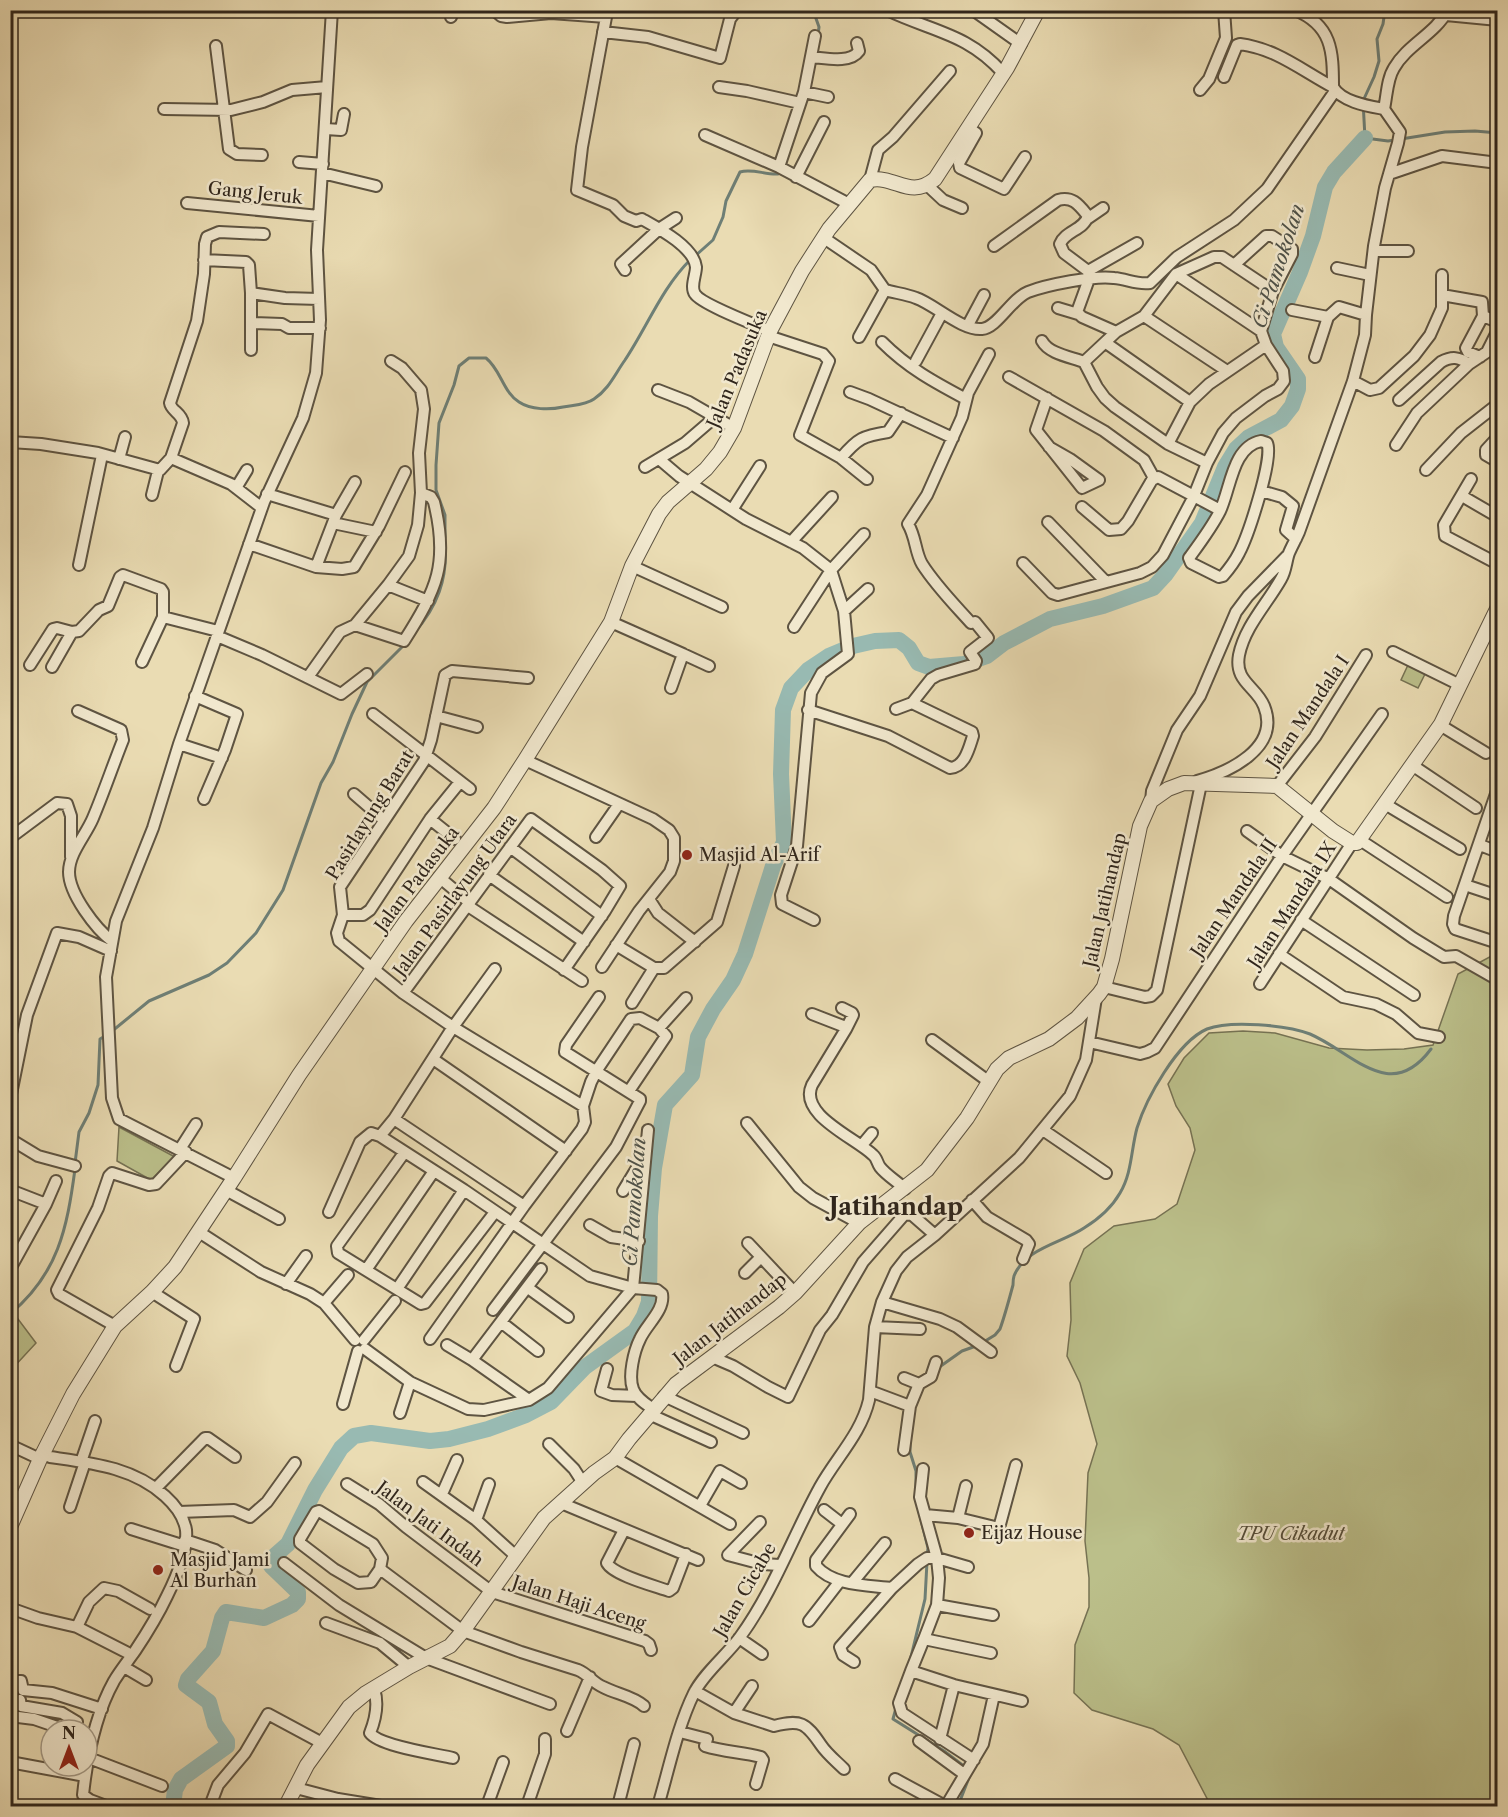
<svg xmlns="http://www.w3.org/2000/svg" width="1508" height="1817" viewBox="0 0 1508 1817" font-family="'Libre Caslon Text',serif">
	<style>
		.green { fill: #bbbf8a; stroke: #767253; stroke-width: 1.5 }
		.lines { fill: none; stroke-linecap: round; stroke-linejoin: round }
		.stream { stroke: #6e7f76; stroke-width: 3 }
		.river { stroke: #98bab2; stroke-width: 16 }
		.minor-casing { stroke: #5e5442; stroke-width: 14 }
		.tertiary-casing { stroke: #5e5442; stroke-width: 16 }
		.minor { stroke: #f1e8ce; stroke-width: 10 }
		.tertiary { stroke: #f1e8ce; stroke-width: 14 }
		.poi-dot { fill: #8f2418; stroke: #f1e8ce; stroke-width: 2 }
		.labels { text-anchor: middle; stroke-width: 5; stroke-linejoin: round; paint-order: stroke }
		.street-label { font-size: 18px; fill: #30261c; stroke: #f1e8ce }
		.poi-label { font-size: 18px; fill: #30261c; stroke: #f1e8ce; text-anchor: start }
		.park-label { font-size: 18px; font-style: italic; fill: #534c38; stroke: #f1e8ce }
		.water-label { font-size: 20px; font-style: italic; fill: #4f5249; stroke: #f1e8ce }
		.district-label { font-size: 24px; font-weight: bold; fill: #30261c; stroke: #f1e8ce }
	</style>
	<rect width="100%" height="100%" fill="#eadcb3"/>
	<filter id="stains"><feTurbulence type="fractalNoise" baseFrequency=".00333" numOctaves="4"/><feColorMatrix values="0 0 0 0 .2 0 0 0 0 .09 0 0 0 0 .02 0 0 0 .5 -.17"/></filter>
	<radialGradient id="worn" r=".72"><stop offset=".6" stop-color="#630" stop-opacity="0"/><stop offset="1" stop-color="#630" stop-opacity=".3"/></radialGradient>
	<path class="green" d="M1408,665L1425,674L1418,688L1401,680Z
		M1497,953V1806H1211L1179,1745L1153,1729L1092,1710L1074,1693L1075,1645L1089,1607V1578L1085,1541L1088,1473L1097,1444L1080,1383L1067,1356L1071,1320L1070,1283L1084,1249L1114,1226L1155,1219L1177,1204L1195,1150L1190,1128L1176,1106L1168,1084L1184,1058L1209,1033L1243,1031L1275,1033L1329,1048L1367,1050L1404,1049L1433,1045L1458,974Z
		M119,1127L175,1157L151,1180L117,1161Z
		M15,1315L36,1343L11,1370V1319Z"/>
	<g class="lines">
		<path class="stream" d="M813,10L819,27L818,35
			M1385,10L1383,24L1377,39L1379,61L1374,77L1363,101L1365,138L1388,141L1395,140
			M1401,139L1445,132L1475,131L1498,133
			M695,256L713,240L723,217L726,201L740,172C752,168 765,175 778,174L780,170
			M445,537V515L436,490V465L439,423L454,385L459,366L469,358H486C501,370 503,392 519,402C531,410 550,410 563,407C573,405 586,405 594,399C609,389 615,374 625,360C647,327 662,288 690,260
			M414,633C437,607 448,579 445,543
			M111,1032L149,1001L209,975L227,963L256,933L283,890L321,783L333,762L352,714L367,682L406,643
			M75,1163L79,1132L89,1113L98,1085L100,1039L105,1036
			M10,1314C58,1274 67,1229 75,1169
			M982,1343L995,1335L1000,1329C1005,1315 1009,1300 1013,1285C1013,1282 1013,1279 1014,1276C1025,1248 1062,1243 1084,1228C1097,1220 1112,1207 1120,1193C1132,1173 1131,1150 1137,1128C1146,1099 1177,1042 1207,1029C1230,1020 1287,1025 1310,1034C1354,1053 1390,1104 1431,1049
			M938,1368L962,1351L976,1346
			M910,1442V1452L916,1471V1488
			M919,1512L928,1548L927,1556
			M909,1665L925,1599L927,1562
			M896,1708L893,1719L944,1751L965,1767
			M958,1806L970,1775"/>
		<path class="river" d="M173,1806L175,1790L181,1779L227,1746V1741L215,1724L209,1702L186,1685L188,1679L213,1651L222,1618L226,1612L264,1618L292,1605L298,1599V1592L271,1566V1559L288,1544L315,1490L341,1448L354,1436L371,1433L430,1441L449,1439L488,1429L526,1415L551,1402L585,1367L635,1331L644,1316L649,1302L650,1216L654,1168L665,1105L692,1075L698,1037L713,1009L733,980L745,954L773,866L784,842L781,774L783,710L791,688L808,670L829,656L853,646L875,641L899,640L909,648L918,663L929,667L964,664L987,656L1004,643L1050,619L1103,606L1153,588L1166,574L1202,523L1225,467L1236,449L1249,437L1281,420L1292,406L1298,389V379L1276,347L1273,334L1300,272L1313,236L1325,187L1334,172L1365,138"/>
		<defs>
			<path id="minor" d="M494,10L501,16L507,17L551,13L606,17V11
				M887,10C933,32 967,33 1003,73
				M973,10L1021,44
				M1446,15L1498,20
				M451,17L453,10
				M606,17L582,147L577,190L613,205L624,216L636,221L642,219C658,228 694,247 696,267C696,275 690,287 695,294C701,304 756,325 770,331
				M603,32L648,37L720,58L730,19L737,10
				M815,36L804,92L779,167L849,204
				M216,46L229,149L237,154L262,155
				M811,57C825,58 850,64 859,51L857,43
				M1224,77L1237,45L1240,44C1277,49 1301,70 1333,87
				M719,87L747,91L800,103
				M1200,90L1209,79L1226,38L1224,10
				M804,92L828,97
				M164,109L231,110L263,102L292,90L327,87
				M1384,109C1387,95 1387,79 1394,68C1407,45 1435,34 1448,10
				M968,128L976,133L959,163L960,168L1004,189L1025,157
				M326,129L341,130L344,114
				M705,135L779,167
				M299,162L323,164
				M322,173L376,186
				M1389,174L1442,156L1498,163
				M796,177L824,122
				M870,180L878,150L893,137L950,71
				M927,185L943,200L962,208
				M187,203L319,216
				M1087,219L1103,208
				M824,238L871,270L885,290C895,293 906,294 916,298C934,304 962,331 982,329C997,328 1011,299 1028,292C1046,285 1095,275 1114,278C1127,279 1137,285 1150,283L1177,257L1234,220L1267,189L1335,91
				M994,246L1058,200C1073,196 1079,205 1088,216C1084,230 1065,231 1060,244L1064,253L1088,271L1089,279L1077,312L1082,317L1116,332
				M1374,251H1408
				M204,260L246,262L249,265L251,293L285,298L319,299
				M1337,268L1370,275
				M625,270L621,264L659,229L676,218
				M1088,271L1137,243
				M1176,274L1261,331
				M251,293V350
				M1442,295L1482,302L1483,316L1498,322
				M1058,308L1078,314
				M1292,310L1328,317L1339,307L1366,315
				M1144,316L1227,371
				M251,323L282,324L289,328H320
				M968,325L984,295
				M768,336L823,354L829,361L800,435L841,458L867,479
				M859,337L885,290
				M1042,341C1049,354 1071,357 1084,362L1097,387L1105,398L1115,407L1168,444L1207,463
				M882,342C908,368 934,382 966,399
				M1106,343L1190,402
				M1315,357L1328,317
				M1480,357L1468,352L1466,348L1483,316
				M916,361L942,313
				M1084,362L1116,332L1144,316L1176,274L1214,257H1222L1273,291
				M1009,377L1104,431L1144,460L1154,478
				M1353,381L1370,390L1379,388L1414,356L1430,335L1442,308V275
				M658,390L689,402L734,428
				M850,392L869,399L953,438
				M1047,398L1036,430L1082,488L1099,480L1070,459L1049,447
				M1399,400L1441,362C1452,356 1459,357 1469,364
				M1498,437L1486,450V455L1498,462
				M1261,441L1267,443C1274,458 1248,536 1239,553C1235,561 1229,569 1223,576L1219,577L1191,563L1189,558C1200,543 1212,527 1220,511C1231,488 1232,447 1261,441Z
				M10,442L41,444L98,453L160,470L171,458L183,423C182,413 171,411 170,403L197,321L204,274L205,244L207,237L219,232L264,234
				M1168,444L1190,402L1209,384L1266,345
				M1396,445L1417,413L1469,364L1487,352L1498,330
				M171,458L231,484L262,508
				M841,458C858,438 863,436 888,432L901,413
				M119,459L125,437
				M659,459L679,476L746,519L803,548L831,570L844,611L848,654L822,673L811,693L797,846L781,895L782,904L814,920
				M645,467L685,443L714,418
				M1426,470L1461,433L1498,404
				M1471,479L1444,525L1445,536L1498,564
				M236,488L247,470
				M1261,491L1282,497L1293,506L1286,530L1296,539
				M267,494L336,515
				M152,495L158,471
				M1462,496L1498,517
				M1082,507L1109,530L1121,529L1128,521L1152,480L1158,477L1220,510
				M732,510L760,466
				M1048,522L1106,582
				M333,523L376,532
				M791,542L832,497
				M249,544L316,567L336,515L355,482
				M1023,563L1052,593L1058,595L1140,573L1152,567L1163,555L1193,498L1207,463L1223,433L1236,418L1265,396L1278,389L1284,381L1283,371L1266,345L1261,331L1273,291L1292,254V249L1272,236H1266L1234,265
				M79,565L102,455
				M632,566L722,607
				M316,567L342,569L354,567L379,526L405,472
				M388,585L428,601
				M844,611L868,589
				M163,617L218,631
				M611,622L683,654L671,688
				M355,625L404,641C437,589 449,563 434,502L431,497L421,493
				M794,627L831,570L864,534
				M217,636L262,655L341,694L367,674
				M1393,652L1460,685
				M683,654L709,666
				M30,665L53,629L57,628L72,632L79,631L99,610L108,606L120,577L123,575L161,589L163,592V617L142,662
				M52,667L72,632
				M308,677L340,632L355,625L388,585L409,556L418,525L421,493L419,453L424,409L421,390L402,368L391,361
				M528,678L452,671L445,675L431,740L424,761L340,887L343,915L337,933L339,941L403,993L453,1027L583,1106
				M195,696L237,714L225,750L204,799
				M896,709L912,703L931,679L938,675L975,664L976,661L970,652L988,638L975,622L971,623C954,604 936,586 922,564C915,552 916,537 908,524L927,495L962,417L968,393L989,354
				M808,710L888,736L950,768C965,767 969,748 973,736L972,732L912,703
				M78,711L121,730L123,740C113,765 104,792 93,818C86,835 69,853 69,872C69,894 96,929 112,941
				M373,714L470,789
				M436,716L477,727
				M1440,725L1486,753
				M179,744L222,758
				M525,760L653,819L669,830L674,838V861L670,872L639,911L602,967
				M1412,765L1476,808
				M1197,781C1229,772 1281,748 1264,706C1256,686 1234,682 1239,655C1245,626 1267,604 1281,579C1286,571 1286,561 1289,553C1292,546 1296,539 1299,532L1353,381L1365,335L1366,315L1374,246L1385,188L1398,143L1400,132L1384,109C1368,106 1342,102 1333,87C1333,51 1332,25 1295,10
				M1277,786L1315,737L1366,655
				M1498,788L1454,916L1453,924L1455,929L1498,943
				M354,794L384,820
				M1151,801L1152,791L1177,730L1200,696L1236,612L1248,596L1287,556
				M1385,804L1460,849
				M430,819L455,839
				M1247,831L1282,856L1329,879L1413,938L1444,957L1456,956L1498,980
				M596,837L619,804
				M10,838L57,803L67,804L71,816V857
				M1360,840L1447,897
				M1480,845L1498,852
				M510,847L602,916
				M489,875L584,942
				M439,877L470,903
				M1465,885L1498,896
				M649,899L658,913L695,942
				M468,906L582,981
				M343,915H363L370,910L430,819L460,782
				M1301,920L1414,995
				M616,945L654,968H664L717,922L734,866
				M1279,954L1343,997L1376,1004L1396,1014L1418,1033L1439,1037
				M495,969L453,1027L394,1119L380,1136L464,1190L590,1276L633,1288L657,1290L662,1294C665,1310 646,1325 640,1339C634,1351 628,1376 633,1389C636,1398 646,1404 653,1409
				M1260,984L1352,843
				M1104,987L1145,997L1151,996L1157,990L1201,784
				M403,993L531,819L602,870L620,886L605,911L564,970
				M632,1003L654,968
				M842,1008L852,1013L853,1015L846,1029
				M812,1014L843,1026L846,1029L812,1085C798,1115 856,1138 873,1155C877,1158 877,1163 880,1167C886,1175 898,1182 905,1189
				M932,1040L988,1081
				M1089,1042L1140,1054L1147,1052L1155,1048L1282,856L1382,714
				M433,1059L566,1151
				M629,1091L666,1036L659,1028L686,998
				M10,1099L27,1015L57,933L79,937L111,951
				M394,1119L524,1206
				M747,1123L799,1187L813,1198L859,1223
				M1043,1130L1106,1173
				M10,1139L38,1156L75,1166
				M862,1145L872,1133
				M180,1149L196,1124
				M404,1153L337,1246L338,1253L421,1304L425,1303L495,1212
				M234,1178L119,1119L112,1098L106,977L116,921L153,828L179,744L264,502L303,418L316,373L320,320L317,250L332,10
				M10,1190L46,1204
				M226,1190L279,1219
				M623,1191L643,1158
				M972,1200L987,1217L1026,1240L1029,1244L1023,1259
				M329,1212L360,1142L371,1133L380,1136
				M590,1225L611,1237L639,1241
				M199,1232L261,1272L310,1294L324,1303L355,1340
				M748,1243L795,1293
				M10,1269L46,1204L56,1181
				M366,1270L434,1171
				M745,1273L760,1258
				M286,1284L306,1256
				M528,1288L568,1317
				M397,1289L464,1190
				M152,1292L194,1319L176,1366
				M882,1302L940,1319L957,1327L991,1352
				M324,1303L348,1275
				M493,1310L616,1147L640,1101V1099L565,1052L566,1045L599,997
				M501,1322L538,1351
				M115,1326L59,1294L57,1290L98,1208L109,1176L112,1173L149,1185L156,1184L186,1152
				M875,1327L920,1329
				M430,1339L524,1206L582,1129L585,1122L583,1106L591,1082L597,1070L631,1019L640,1018L659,1028
				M364,1340L395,1301
				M447,1345L472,1360
				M365,1349L410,1382L468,1409L484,1410L529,1400L548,1388L633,1288L648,1130
				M712,1357L733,1366L768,1387L788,1397L820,1330L832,1315L863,1262L904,1215L911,1214L935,1235
				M607,1369L601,1391L612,1395L637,1396
				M904,1378L919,1384
				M870,1391L910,1406
				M664,1396L743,1433
				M529,1400L472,1360L541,1269
				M343,1404L358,1351
				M400,1413L410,1382
				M649,1414L711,1442
				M549,1444L574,1469L583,1483
				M10,1445L40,1459
				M904,1450L910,1406L919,1384L931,1377L936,1362
				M43,1454L50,1457C91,1463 133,1467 165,1496C175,1505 184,1517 186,1530C188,1551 176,1578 167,1596C158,1615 147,1633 135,1651C128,1661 120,1671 114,1681C95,1715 87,1757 83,1795L90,1800L106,1806
				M615,1458L730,1524
				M81,1462L95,1421
				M923,1469L920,1497L937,1558L939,1578L937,1605
				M423,1482L476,1520L517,1557
				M347,1484L379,1504L406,1527L492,1592L645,1641L649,1644L651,1650
				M156,1488L205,1438H208L235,1457
				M442,1494L457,1460
				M561,1503L698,1560
				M701,1504L720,1471L741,1483
				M70,1507L85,1462
				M824,1510L842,1524
				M319,1511L373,1544L382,1558L380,1569L371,1582L358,1583L334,1569L300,1543V1539L316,1512Z
				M179,1512L234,1510L250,1517L267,1502L295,1463
				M850,1514L816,1560V1566C833,1586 867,1585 892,1588
				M925,1515L958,1518L999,1528L1016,1465
				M958,1518L966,1486
				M476,1520L489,1484
				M760,1522L728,1555L762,1564L780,1565
				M131,1529L185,1546
				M624,1530L607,1563C613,1575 655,1586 669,1591L673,1588L686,1554
				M185,1540L215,1550L246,1570
				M284,1563L339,1605L426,1658L550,1704
				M380,1569L463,1631L521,1652L578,1670C588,1674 593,1683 603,1687C616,1694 633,1696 644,1706
				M852,1583L885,1543
				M10,1608L38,1618L77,1627L128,1653
				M809,1621L840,1581
				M326,1623L380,1643L409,1667
				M77,1627L89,1602L104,1588L118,1591L150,1609
				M739,1638L762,1654
				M924,1639L911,1671L954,1685L1022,1701
				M991,1653L924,1639L937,1605L993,1615
				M854,1662L843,1655L840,1647L892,1588L918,1564L927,1558H937L968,1567
				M124,1667L146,1680
				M911,1671L899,1703L902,1713L974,1760
				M10,1681H21L23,1690L52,1693L102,1709
				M374,1689C379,1704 376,1718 370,1733C379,1746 436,1754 453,1758
				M695,1691L734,1713L752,1686
				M20,1700L21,1706L62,1713L77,1722L76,1730
				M734,1713L774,1726C801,1719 806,1723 821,1745C827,1754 836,1761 844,1769
				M10,1716L34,1719L66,1730
				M567,1731L590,1677
				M680,1732L707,1739L705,1746C724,1752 742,1752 761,1757L763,1760L756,1784
				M940,1739L954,1685
				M919,1741L964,1774
				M89,1758L162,1786
				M10,1762L85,1776
				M895,1779L945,1806
				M296,1788L338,1799L381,1806
				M210,1806L218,1785L245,1753L268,1714L322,1743
				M487,1806L503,1762
				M527,1806L545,1754V1739
				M618,1806L634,1744
				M658,1806C669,1769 677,1728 694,1693C704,1673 727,1655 740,1637C773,1592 793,1536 820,1487C836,1458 861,1434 869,1400L875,1327L882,1302L896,1271L907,1257L935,1235L1019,1158L1070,1096L1086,1060L1096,998
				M946,1806L983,1744L994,1695"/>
			<path id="tertiary" d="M10,1527L40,1459L73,1394L115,1326L152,1292L175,1267L234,1178L299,1075L406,921L494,808L525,760L611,622L632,566L659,514L668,502L706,469L720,452L734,428L770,331L802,271L829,229L870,180C896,175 909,200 935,179L1007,68L1038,10
				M286,1806L307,1765L349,1707L366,1693L409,1667L450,1646L463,1631L544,1518L594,1473L615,1458L629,1439L676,1384L779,1307L795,1293L859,1223L927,1170L967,1118L997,1069L1009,1058L1049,1039L1077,1018L1099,994L1104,987L1112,959L1140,826L1151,801L1168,789L1184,783L1277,786L1333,831L1352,843H1357L1441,724L1498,607"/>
		</defs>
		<use href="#minor" class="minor-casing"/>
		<use href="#tertiary" class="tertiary-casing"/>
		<use href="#minor" class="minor"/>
		<use href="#tertiary" class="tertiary"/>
	</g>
	<g class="poi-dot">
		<circle cx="687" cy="855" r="6"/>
		<circle cx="969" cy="1533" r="6"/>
		<circle cx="158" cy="1570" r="6"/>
	</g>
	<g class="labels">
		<g class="street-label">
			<text transform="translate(255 193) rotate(6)" y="6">Gang Jeruk</text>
			<text transform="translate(737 369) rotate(-67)" y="6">Jalan Padasuka</text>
			<text transform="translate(1308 712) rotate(-56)" y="6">Jalan Mandala I</text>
			<text transform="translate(370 815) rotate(-58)" y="6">Pasirlayung Barat</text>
			<text transform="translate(417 879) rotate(-53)" y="6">Jalan Padasuka</text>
			<text transform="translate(455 895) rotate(-54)" y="6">Jalan Pasirlayung Utara</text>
			<text transform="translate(1234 898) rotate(-56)" y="6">Jalan Mandala II</text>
			<text transform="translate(1105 900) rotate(-77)" y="6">Jalan Jatihandap</text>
			<text transform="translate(1292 905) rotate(-57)" y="6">Jalan Mandala IX</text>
			<text transform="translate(730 1319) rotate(-38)" y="6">Jalan Jatihandap</text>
			<text transform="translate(430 1524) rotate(37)" y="6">Jalan Jati Indah</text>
			<text transform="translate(745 1590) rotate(-60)" y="6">Jalan Cicabe</text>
			<text transform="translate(579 1603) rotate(18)" y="6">Jalan Haji Aceng</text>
		</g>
		<g class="poi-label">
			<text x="699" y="861">Masjid Al-Arif</text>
			<text x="981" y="1539">Eijaz House</text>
			<text x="170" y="1566">Masjid Jami<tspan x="170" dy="21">Al Burhan</tspan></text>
		</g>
		<g class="park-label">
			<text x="1291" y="1540">TPU Cikadut</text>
		</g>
		<g class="water-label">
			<text transform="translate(1278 266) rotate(-72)" y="7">Ci Pamokolan</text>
			<text transform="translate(634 1202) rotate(-86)" y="7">Ci Pamokolan</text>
		</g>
		<g class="district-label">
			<text x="896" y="1215">Jatihandap</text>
		</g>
	</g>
	<rect width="1508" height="1817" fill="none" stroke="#eadcb3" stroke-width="36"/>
	<rect x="12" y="12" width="1484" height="1793" fill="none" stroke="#30261c" stroke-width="3"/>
	<rect x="18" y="18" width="1472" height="1781" fill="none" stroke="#30261c" stroke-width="1.5"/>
	<g transform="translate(69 1748)"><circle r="28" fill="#f1e8ce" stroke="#a49a87" stroke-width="1.5"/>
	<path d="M0-4.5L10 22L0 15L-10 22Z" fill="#8f2418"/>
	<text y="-9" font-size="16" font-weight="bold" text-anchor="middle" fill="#30261c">N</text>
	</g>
	<rect width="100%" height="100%" filter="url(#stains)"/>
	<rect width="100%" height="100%" fill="url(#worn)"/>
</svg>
